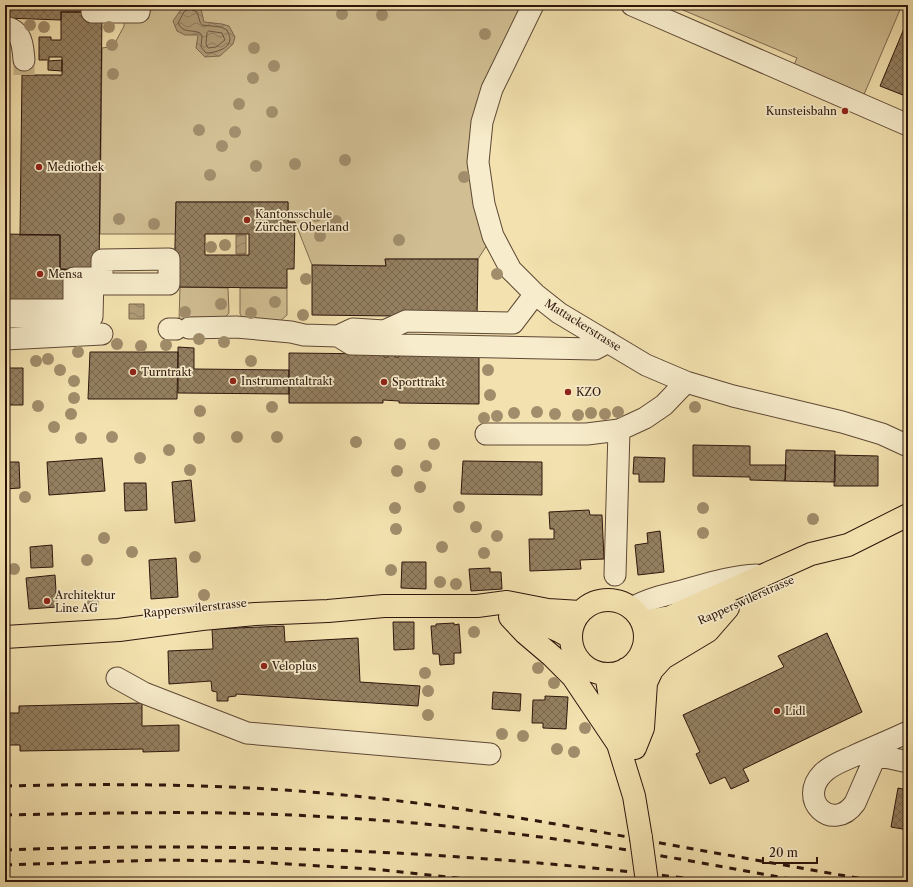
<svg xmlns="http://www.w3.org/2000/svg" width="913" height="887" viewBox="0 0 913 887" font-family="'Libre Caslon Text',serif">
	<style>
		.grass { fill: #d1bf93; stroke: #7f6a50 }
		.water { fill: url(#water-waves); stroke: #7c664d }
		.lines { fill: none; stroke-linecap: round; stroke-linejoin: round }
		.shore { stroke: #6e5842; stroke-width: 1 }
		.building { fill: url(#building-cross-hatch); stroke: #2d150c; fill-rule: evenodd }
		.minor-tunnel { stroke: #cbb98e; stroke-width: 21; stroke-dasharray: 21 10; stroke-linecap: butt }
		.minor-casing { stroke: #5e4835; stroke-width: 23 }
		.major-casing { stroke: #2d150c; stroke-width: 24 }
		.minor { stroke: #f7eccb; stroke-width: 21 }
		.major { stroke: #f3e2af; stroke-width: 22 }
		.rail { stroke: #2d150c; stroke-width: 3; stroke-dasharray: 7 7; stroke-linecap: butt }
		.major-bridge-casing { stroke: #2d150c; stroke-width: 24; stroke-linecap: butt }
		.major-bridge { stroke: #f3e2af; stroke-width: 22 }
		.tree { fill: #a18d6b }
		.poi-dot { fill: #8f2418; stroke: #f7eccb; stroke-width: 1.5 }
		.labels { text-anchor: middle; stroke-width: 3.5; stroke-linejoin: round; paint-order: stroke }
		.poi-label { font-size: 11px; fill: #2d150c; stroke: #f7eccb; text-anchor: start }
		.street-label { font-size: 11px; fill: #2d150c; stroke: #f7eccb }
	</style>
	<defs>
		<pattern id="water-waves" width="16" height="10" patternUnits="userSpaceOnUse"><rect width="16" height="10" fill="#b09c78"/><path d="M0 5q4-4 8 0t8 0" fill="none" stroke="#907e61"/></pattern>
		<pattern id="building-cross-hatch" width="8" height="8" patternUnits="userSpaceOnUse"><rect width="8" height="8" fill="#948061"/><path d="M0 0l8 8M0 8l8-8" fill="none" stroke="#79684e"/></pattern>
	</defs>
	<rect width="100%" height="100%" fill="#f3e2af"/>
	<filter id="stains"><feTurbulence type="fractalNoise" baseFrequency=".005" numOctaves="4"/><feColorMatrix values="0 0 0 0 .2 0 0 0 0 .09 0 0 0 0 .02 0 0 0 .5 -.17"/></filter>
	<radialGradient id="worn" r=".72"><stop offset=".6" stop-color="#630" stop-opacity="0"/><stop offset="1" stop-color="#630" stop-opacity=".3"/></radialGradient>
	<path class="grass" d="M140,5H533L482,122L493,236L478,259H385L386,266L312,265L295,222H288V202H176V234H100L102,48L116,46V41L124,26L125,12Z
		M671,5H902L860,104L790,74L797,58Z
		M180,287L228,288L229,313L221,322L179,321Z
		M240,288H287V315L278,323H247L240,314Z"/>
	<path class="water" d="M191,5L201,9L204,22L222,24L229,26L235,37L233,44L220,56L205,57L196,48L198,35H185L177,31L173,21L182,8Z
		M236,235H246V254H236Z
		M129,304H144V319H129Z"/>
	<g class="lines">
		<path class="shore" d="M190,9L197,12L200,22L202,25L221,27L227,30C228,33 230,36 230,39C230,49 214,53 206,53L201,47L202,36L200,33C192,29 183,34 178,23L184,12Z
			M209,31L222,33L225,40L216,47L208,48L206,44L207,33Z"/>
	</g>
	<path class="building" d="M5,5H93L92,12H61V20L5,18Z
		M61,12H102L99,270L60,269V235H20L22,75H62V57H49V60H39V37H51V40H61Z
		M908,19V97L880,86Z
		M62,60V71L48,70V61Z
		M176,202H288V222H295L294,269H287V288L174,287ZM205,234H249V255H205Z
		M5,234L60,235V269L74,270V310H5Z
		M385,259H478L477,317L312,315V265L386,266Z
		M178,347L194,348V369L289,370V394L178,393Z
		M90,352H178L177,399H88Z
		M289,353L383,354L384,357H388V354L395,353V357H399V354H479V404L399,403V401L383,400V403H289Z
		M5,368H23V405H5Z
		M693,445L750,446V465H786L785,481L750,480V477L693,476Z
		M786,450L835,451V482L785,481Z
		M835,455L878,456V486H834Z
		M634,457L665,458L664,482H639V474H633Z
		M102,458L105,491L49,495L47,462Z
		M463,461L542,462V495L461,494Z
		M5,462H19L20,488L5,489Z
		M191,480L195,521L175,523L172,482Z
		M124,483H146L147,510L125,511Z
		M589,510L590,515H602L604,559L580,560L581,569L530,571L529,539H554V529H550L549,512Z
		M660,531L664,572L638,575L635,545L648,543L647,533Z
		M52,545L53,567L31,568L30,547Z
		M176,558L178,597L151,599L149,560Z
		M402,562H426V589L401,588Z
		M490,568V572H501L502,589L471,591L469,569Z
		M55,575L57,607L29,609L26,578Z
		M393,622H414V649L394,650Z
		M454,623V625L459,624L461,653H454V664L440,665L439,654H433L431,626H436V624Z
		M284,626L285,642L358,638L360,682L420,686L418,706L236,694V696L228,697V701H217V692L212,691L211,681L169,684L168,651L213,649L212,629Z
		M827,633L862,712L743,769L749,781L731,789L725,777L710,784L696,754L700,752L683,715L784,667L778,656Z
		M493,692L521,694L520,711L492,709Z
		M545,696L568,697L566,729L543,728V723H532L533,700H545Z
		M142,703V726L179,725V751L143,752V749L20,751V745H5V713H19V706Z
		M898,788L908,790V830L891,827Z"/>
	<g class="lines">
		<path class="minor-tunnel" d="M24,75V60"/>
		<defs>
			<path id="minor" d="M93,5L92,12H139L140,5
				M533,5L492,89L482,122L478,162L484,204L493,236L511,270L535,294L559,313L646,365L686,382L733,396L842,422L882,434L908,446
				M632,5L908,125
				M5,27C22,30 23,46 24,60
				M169,259V284H102V260Z
				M5,310H74V278H93L92,317H5
				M189,328L236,327L291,332L304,335L338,336L351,344L595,349L608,342
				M169,329H176
				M338,336L353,329L384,331L406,321L513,323L535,294
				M5,339L102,334
				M486,434H587L619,430L645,418L664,405L686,382
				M615,575L619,430
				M632,608C647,599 665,595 682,591C707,584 731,576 757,575
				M117,678L144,693L247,733L490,754
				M889,741L876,755L855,803C833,834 796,800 823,773C832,764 846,760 858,754C874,747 891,740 908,732
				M876,755L908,762"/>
			<path id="major" d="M571 637a37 37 0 1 1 74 0a37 37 0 1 1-74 0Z
				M510,617L525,633L552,656L573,677L618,744
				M516,618C536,622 554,626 571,638
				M642,622L670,617L811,554L848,545L908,515
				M5,637L119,630L202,619L255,614L328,611L384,606H477L507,602L548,610L580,612
				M642,651L676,631L703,619
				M626,669L632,731
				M606,674L618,744L634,796L641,838
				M635,748L643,728L646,683L652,670L663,658L708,631L728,608"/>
		</defs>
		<use href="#minor" class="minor-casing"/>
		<use href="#major" class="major-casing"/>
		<use href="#minor" class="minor"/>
		<use href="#major" class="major"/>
		<path class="rail" d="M5,786C128,783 250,784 372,798C471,808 568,826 666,844C737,857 808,869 879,882
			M5,815C113,813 221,810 329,817C421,822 512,832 603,846C671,857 739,870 807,882
			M5,850C243,841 481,852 717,882
			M5,865L158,860L237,861L372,869L496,882"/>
		<defs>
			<path id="major-bridge" d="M641,838L647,882"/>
		</defs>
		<use href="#major-bridge" class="major-bridge-casing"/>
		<use href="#major-bridge" class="major-bridge"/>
	</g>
	<g class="tree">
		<circle cx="342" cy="14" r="6"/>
		<circle cx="382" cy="15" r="6"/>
		<circle cx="30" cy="25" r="6"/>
		<circle cx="44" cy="27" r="6"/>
		<circle cx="109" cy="27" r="6"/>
		<circle cx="485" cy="34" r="6"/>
		<circle cx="112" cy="45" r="6"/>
		<circle cx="254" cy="48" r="6"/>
		<circle cx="274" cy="66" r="6"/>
		<circle cx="113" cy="74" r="6"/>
		<circle cx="253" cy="78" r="6"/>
		<circle cx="239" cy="104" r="6"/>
		<circle cx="272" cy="112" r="6"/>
		<circle cx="199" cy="130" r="6"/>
		<circle cx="235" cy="132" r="6"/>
		<circle cx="222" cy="146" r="6"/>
		<circle cx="345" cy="160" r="6"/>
		<circle cx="295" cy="164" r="6"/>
		<circle cx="256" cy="166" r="6"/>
		<circle cx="210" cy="175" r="6"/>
		<circle cx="464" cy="177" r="6"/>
		<circle cx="316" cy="216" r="6"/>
		<circle cx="119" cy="219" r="6"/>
		<circle cx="336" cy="221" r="6"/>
		<circle cx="154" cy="224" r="6"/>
		<circle cx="320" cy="236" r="6"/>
		<circle cx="399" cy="240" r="6"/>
		<circle cx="225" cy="245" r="6"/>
		<circle cx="211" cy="247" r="6"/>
		<circle cx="497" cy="274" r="6"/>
		<circle cx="306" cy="279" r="6"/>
		<circle cx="275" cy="302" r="6"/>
		<circle cx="221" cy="304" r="6"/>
		<circle cx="185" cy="312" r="6"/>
		<circle cx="251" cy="313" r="6"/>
		<circle cx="303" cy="315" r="6"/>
		<circle cx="199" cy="339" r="6"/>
		<circle cx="224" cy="342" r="6"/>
		<circle cx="117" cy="344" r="6"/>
		<circle cx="166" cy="345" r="6"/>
		<circle cx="141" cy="346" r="6"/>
		<circle cx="78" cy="352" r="6"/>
		<circle cx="48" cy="359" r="6"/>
		<circle cx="36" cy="361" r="6"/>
		<circle cx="251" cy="361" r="6"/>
		<circle cx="60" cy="370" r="6"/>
		<circle cx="488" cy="370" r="6"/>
		<circle cx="74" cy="381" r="6"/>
		<circle cx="490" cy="395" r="6"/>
		<circle cx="74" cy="398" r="6"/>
		<circle cx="38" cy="406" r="6"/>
		<circle cx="272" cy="407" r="6"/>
		<circle cx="695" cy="407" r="6"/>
		<circle cx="200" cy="411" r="6"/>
		<circle cx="537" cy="412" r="6"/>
		<circle cx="618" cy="412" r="6"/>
		<circle cx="514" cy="413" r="6"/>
		<circle cx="591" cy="413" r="6"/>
		<circle cx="71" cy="414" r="6"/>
		<circle cx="555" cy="414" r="6"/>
		<circle cx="605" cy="414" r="6"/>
		<circle cx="578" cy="415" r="6"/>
		<circle cx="497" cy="416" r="6"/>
		<circle cx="484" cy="418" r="6"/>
		<circle cx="54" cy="427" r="6"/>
		<circle cx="112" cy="437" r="6"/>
		<circle cx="237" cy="437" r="6"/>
		<circle cx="277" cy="437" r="6"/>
		<circle cx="81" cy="438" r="6"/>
		<circle cx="199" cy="438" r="6"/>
		<circle cx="356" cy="442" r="6"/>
		<circle cx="400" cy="444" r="6"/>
		<circle cx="434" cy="444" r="6"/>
		<circle cx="169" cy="450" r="6"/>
		<circle cx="140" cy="458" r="6"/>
		<circle cx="426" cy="466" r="6"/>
		<circle cx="190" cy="470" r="6"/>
		<circle cx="397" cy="471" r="6"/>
		<circle cx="420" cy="487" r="6"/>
		<circle cx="25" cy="497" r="6"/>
		<circle cx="459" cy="507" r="6"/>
		<circle cx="395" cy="508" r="6"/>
		<circle cx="703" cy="508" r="6"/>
		<circle cx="813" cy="519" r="6"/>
		<circle cx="476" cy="527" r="6"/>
		<circle cx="396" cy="529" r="6"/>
		<circle cx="703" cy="533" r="6"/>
		<circle cx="497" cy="536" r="6"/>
		<circle cx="104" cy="538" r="6"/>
		<circle cx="442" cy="547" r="6"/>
		<circle cx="132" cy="552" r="6"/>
		<circle cx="484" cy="553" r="6"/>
		<circle cx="195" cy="557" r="6"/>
		<circle cx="87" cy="560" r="6"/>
		<circle cx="14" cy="569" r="6"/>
		<circle cx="391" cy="570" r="6"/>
		<circle cx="440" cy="582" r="6"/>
		<circle cx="456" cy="584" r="6"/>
		<circle cx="204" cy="595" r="6"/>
		<circle cx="93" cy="603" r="6"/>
		<circle cx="474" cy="632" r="6"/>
		<circle cx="538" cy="668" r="6"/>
		<circle cx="425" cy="673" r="6"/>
		<circle cx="554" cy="683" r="6"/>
		<circle cx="428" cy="691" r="6"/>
		<circle cx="428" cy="715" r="6"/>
		<circle cx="585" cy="728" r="6"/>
		<circle cx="502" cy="734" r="6"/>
		<circle cx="523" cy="736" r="6"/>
		<circle cx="557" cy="749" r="6"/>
		<circle cx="574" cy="752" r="6"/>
	</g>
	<g class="poi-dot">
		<circle cx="845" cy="111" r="4"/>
		<circle cx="39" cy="167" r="4"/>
		<circle cx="247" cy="220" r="4"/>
		<circle cx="40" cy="274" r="4"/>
		<circle cx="133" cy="372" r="4"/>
		<circle cx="233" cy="381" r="4"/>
		<circle cx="384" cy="382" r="4"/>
		<circle cx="568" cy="392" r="4"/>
		<circle cx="47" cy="601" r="4"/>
		<circle cx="264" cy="666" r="4"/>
		<circle cx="777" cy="711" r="4"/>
	</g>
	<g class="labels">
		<g class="poi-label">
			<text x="837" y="115" text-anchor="end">Kunsteisbahn</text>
			<text x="47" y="171">Mediothek</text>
			<text x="255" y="218">Kantonsschule<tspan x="255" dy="13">Zürcher Oberland</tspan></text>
			<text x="48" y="278">Mensa</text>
			<text x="141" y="376">Turntrakt</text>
			<text x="241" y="385">Instrumentaltrakt</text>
			<text x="392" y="386">Sporttrakt</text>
			<text x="576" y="396">KZO</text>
			<text x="55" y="599">Architektur<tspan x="55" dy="13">Line AG</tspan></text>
			<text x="272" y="670">Veloplus</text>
			<text x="785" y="715">Lidl</text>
		</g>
		<g class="street-label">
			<text transform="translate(583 325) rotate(32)" y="4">Mattackerstrasse</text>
			<text transform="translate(746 600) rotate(-24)" y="4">Rapperswilerstrasse</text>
			<text transform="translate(195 608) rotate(-6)" y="4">Rapperswilerstrasse</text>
		</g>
	</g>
	<rect width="913" height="887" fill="none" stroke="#f3e2af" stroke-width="20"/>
	<rect x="6" y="6" width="901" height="875" fill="none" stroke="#2d150c" stroke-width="2"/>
	<rect x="10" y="10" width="893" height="867" fill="none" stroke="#2d150c"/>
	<path d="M763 857v6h54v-6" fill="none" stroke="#2d150c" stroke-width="2"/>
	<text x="769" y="857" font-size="12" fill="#2d150c" stroke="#f7eccb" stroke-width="3" paint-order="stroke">20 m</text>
	<rect width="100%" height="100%" filter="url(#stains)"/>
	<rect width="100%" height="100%" fill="url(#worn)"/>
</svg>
